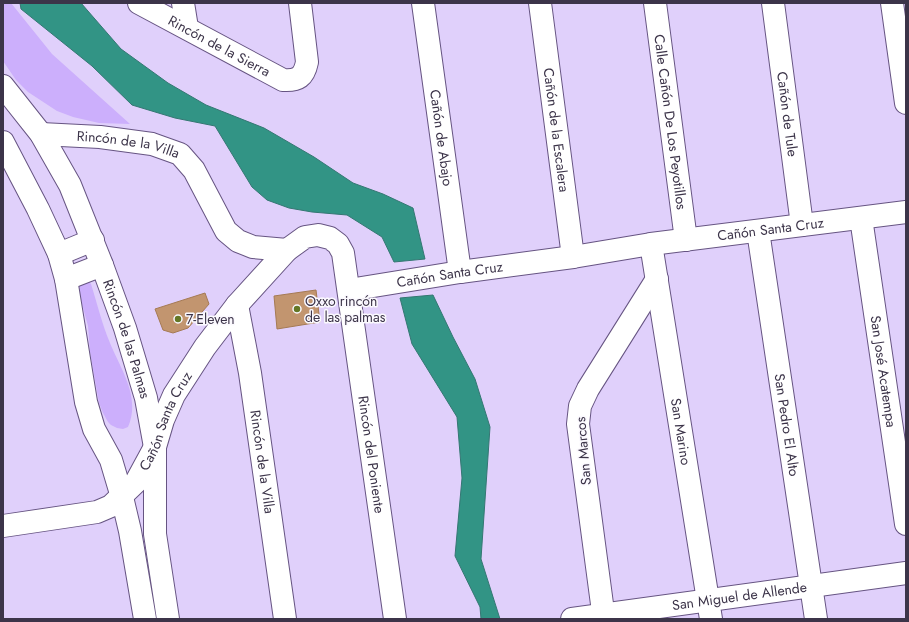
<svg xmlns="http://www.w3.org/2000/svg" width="909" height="622" viewBox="0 0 909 622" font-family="Jost,sans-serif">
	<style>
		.green { fill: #ccaffc }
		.water { fill: #329485; stroke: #357773 }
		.building { fill: #c2956f; stroke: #a57a54 }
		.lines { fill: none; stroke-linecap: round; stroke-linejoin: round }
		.minor-casing { stroke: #665482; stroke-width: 24 }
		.minor { stroke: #fff; stroke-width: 22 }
		.poi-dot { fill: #647726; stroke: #fbf9fe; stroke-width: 1.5 }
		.labels { text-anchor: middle; stroke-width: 3; stroke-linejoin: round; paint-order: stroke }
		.street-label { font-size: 14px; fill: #3c3449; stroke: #fbf9fe }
		.poi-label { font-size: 14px; fill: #3c3449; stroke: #fbf9fe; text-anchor: start }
	</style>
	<rect width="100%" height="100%" fill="#e0d0fb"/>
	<path class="green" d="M3,3H11L52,54L130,124L99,123L73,117L57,111L28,92L16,80L3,61Z
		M85,277L91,284C97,303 102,324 110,343C121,370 141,397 128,427L123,429L117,428L111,425L108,422L103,413L99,403L90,352L88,326L80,297L77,281Z"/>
	<path class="water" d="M20,3H81L121,49L168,83L206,105L264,128L314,157L353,183L383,194L413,208L425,259L394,262L382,237L347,215L312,212L289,208L267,200L252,187L215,126L175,118L132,105L92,66L21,9Z
		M433,295L453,337L475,379L490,427L481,559L500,619H481L480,607L455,556L462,478L457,417L412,344L400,298Z"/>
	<path class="building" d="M316,290L320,322L277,329L274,296Z
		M205,293L209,304L188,328L173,333L163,330L155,309Z"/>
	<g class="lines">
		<defs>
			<g id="minor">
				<path id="s1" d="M139,3L283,80C298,81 304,77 307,62L300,3"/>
				<path d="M183,3L187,28"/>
				<path id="s2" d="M423,3L460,272"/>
				<path id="s3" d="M540,3L573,257"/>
				<path id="s4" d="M655,3L686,240"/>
				<path id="s5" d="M773,3L802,225"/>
				<path d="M892,3L906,103"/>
				<path id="s6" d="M3,86L41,134L70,185L102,265L125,328L146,398L155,447V534L168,619"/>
				<path id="s7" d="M41,134L100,137L152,144L180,154L194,170L226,231L238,241L253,247L287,250"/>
				<path d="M3,142L38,209L59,254L66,279L86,402L94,429L111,460L122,497L130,531L145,619"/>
				<path id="s8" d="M861,218L906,524"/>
				<path id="s9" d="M758,231L816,619"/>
				<path id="s10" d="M651,244L711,619"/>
				<path d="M59,254L93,240"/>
				<path d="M66,279L102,265"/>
				<path id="s11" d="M349,290L460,272L573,257L651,244L906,212"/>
				<path id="s12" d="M237,305L250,373L285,619"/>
				<path id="s13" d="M3,526L97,512L111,506L136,482L155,447L163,420L174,395L205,347L237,305L287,250L305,237L318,235L330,238L338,244L343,253L395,619"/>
				<path id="s14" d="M572,619L906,573"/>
				<path d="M604,619L578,424L580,406L588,389L657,279"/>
			</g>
		</defs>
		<use href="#minor" class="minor-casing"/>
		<use href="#minor" class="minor"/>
	</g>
	<g class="poi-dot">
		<circle cx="297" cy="309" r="4"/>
		<circle cx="178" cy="319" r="4"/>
	</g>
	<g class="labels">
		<g class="street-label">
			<text dy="5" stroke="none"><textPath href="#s1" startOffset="91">Rincón de la Sierra</textPath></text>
			<text dy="5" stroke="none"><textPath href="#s5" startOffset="112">Cañón de Tule</textPath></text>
			<text dy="5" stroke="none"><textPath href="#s4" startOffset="120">Calle Cañón De Los Peyotillos</textPath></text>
			<text dy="5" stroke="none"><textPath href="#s3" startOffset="128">Cañón de la Escalera</textPath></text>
			<text dy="5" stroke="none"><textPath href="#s2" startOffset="136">Cañón de Abajo</textPath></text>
			<text dy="5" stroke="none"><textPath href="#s7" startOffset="88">Rincón de la Villa</textPath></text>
			<text dy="5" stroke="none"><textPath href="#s11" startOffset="426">Cañón Santa Cruz</textPath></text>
			<text dy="5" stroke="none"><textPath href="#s11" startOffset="102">Cañón Santa Cruz</textPath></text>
			<text dy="5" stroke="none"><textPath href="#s6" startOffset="284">Rincón de las Palmas</textPath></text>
			<text dy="5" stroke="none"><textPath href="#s8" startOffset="155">San José Acatempa</textPath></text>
			<text dy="5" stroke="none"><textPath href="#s13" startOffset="213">Cañón Santa Cruz</textPath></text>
			<text dy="5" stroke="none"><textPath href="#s9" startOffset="196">San Pedro El Alto</textPath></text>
			<text dy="5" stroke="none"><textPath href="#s10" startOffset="190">San Marino</textPath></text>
			<text transform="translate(583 451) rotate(-95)" y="5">San Marcos</text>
			<text dy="5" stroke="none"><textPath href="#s13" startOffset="696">Rincón del Poniente</textPath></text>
			<text dy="5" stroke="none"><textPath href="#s12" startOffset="159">Rincón de la Villa</textPath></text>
			<text dy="5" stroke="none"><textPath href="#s14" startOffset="169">San Miguel de Allende</textPath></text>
		</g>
		<g class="poi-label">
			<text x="305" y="306">Oxxo rincón<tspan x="305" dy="16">de las palmas</tspan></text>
			<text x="186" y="324">7-Eleven</text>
		</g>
	</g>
	<rect width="909" height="622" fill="none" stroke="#3c3449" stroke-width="8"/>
</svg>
